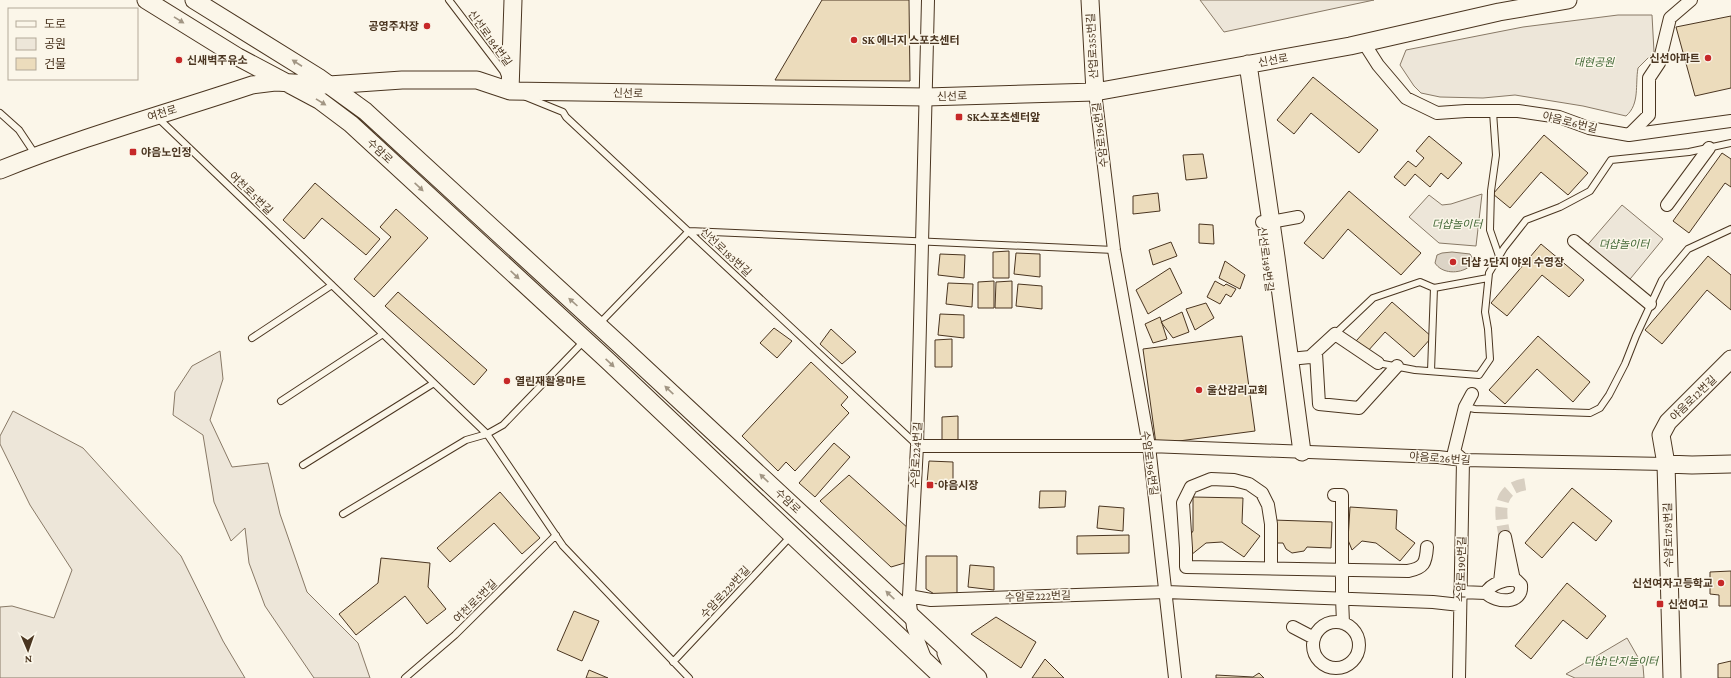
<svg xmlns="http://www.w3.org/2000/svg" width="1731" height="678" viewBox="0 0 1731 678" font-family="'Crimson Pro','Noto Sans KR',serif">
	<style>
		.green { fill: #ede6d9; stroke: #887966 }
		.water { fill: #dcd4c6; stroke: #887966 }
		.building { fill: #ecdcbc; stroke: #4a3520 }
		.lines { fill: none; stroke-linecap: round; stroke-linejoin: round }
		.street-tunnel { stroke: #d8cfc1; stroke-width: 12; stroke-dasharray: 12 6; stroke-linecap: butt }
		.lane-casing { stroke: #4a3520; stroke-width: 8 }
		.street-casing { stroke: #4a3520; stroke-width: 14 }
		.secondary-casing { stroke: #4a3520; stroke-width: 19 }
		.lane { stroke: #fbf6e9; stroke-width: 6 }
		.street { stroke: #fbf6e9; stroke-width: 12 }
		.secondary { stroke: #fbf6e9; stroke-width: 17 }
		.oneway { fill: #a29684 }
		.poi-dot { fill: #c62828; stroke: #fbf6e9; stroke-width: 1.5 }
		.labels { text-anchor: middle; stroke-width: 3; stroke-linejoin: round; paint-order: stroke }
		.poi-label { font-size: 11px; font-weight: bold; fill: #4a3520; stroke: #fbf6e9; text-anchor: start }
		.street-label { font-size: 11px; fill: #4a3520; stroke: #fbf6e9 }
		.park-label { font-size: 11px; font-style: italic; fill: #436837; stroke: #fbf6e9 }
	</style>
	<rect width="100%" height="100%" fill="#fbf6e9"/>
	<path class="green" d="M1200,0H1374L1224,32Z
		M1618,15H1652L1654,52L1638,68C1635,85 1640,104 1626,116L1583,106L1515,95L1483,98L1440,97L1421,93L1414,86L1400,65L1406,50L1523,27Z
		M1482,194L1476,246L1439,243L1409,217L1429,195L1442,205L1451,204Z
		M1622,205L1663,239L1626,284L1584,249Z
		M220,351L223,379L210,420L232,467L268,463L280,514L307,592L358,643L370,678H314L265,606L249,563L245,528L231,541L214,502L203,435L173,415L175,392L192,366Z
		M13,411L83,448L181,556L223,641L245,678H0V607L12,606L54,618L72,570L30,505L0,444V436Z
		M1627,638L1643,666L1644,678H1575L1566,674Z"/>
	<path class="water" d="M1452,252L1470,254L1473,259L1469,267C1459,274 1442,274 1435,263L1437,255L1442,253Z"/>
	<path class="building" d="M822,0H909L910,81L775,80Z
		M1731,16V88L1695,96L1676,27Z
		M1313,77L1378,130L1359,153L1311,113L1294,134L1277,120Z
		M1544,135L1588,173L1568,195L1541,172L1510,208L1493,194Z
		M1429,136L1462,163L1448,179L1441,173L1430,187L1415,174L1405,186L1394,177L1408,161L1416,167L1424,158L1416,151Z
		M1722,153L1731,159V187L1725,183L1689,233L1673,221Z
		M1203,154L1207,178L1186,180L1183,155Z
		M315,183L380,239L366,255L322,218L304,239L283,220Z
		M1349,191L1421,253L1401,275L1348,229L1323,259L1304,243Z
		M1158,193L1160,211L1133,214V196Z
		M396,209L428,238L374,297L354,279L391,237L380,227Z
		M1199,224L1213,225L1214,244L1199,243Z
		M1171,242L1177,256L1153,265L1149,250Z
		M1541,244L1584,280L1569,297L1542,275L1507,316L1491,303Z
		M1009,251V278H993V252Z
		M1016,253L1040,254V277L1014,274Z
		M940,254L965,255L964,278L938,275Z
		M1708,256L1731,275V310L1707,290L1662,344L1645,330Z
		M1225,261L1245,275L1240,289L1219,278Z
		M1170,268L1182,293L1148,314L1136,290Z
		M994,281V308H978V282Z
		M1012,281V308H995L996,282Z
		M1215,281L1224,286L1226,284L1236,289L1231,297L1226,294L1220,304L1207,297Z
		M948,283L973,284L972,307L946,304Z
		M1018,284L1042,286V309L1016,306Z
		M398,292L487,370L474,385L385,306Z
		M1392,302L1432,337L1414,357L1385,332L1367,352L1356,341Z
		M1206,303L1214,318L1195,330L1186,309Z
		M1182,312L1189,332L1173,338L1161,322Z
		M940,314L964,315V338L938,335Z
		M1160,317L1167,339L1153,343L1145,324Z
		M774,328L792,341L777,358L760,343Z
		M831,329L856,352L842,364L820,344Z
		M1242,336L1255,431L1156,444L1143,349Z
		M1538,336L1590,382L1573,402L1537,369L1505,404L1489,390Z
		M952,339V367H935V340Z
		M811,362L848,397L841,405L849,413L795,471L786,462L778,471L742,436Z
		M958,416V443H942V417Z
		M834,443L850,457L815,497L799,483Z
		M929,461L953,462V485L927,483Z
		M849,475L909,529L908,562L891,567L820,501Z
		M1572,488L1612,521L1596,541L1573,522L1542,558L1525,543Z
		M1040,491H1066L1065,507L1039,508Z
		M500,492L540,538L522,554L494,523L450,562L437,548Z
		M1193,497L1243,498L1242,523L1260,536L1244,557L1222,542L1206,543L1191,555L1186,541L1193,531Z
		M1099,506L1124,508L1123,531L1097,528Z
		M1350,507L1397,510L1396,529L1415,543L1400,561L1376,543L1362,541L1352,550L1348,540Z
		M1273,520L1332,522L1331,548L1307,547L1304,551L1292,553L1286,549L1283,543H1272Z
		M1129,535V553L1077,554V536Z
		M926,556H957V595H936L926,589Z
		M381,558L430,563L428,587L446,609L427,624L405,596L356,635L339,614L378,583Z
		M970,565L994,567V590L968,587Z
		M1731,571V606H1719V595L1710,594V572Z
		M1567,583L1606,616L1587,639L1563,620L1531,659L1515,646Z
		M574,611L599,621L582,661L557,650Z
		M996,617L1036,642L1021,668L971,634Z
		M1045,659L1064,678H1032Z
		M1731,661V678H1718V664Z
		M589,670L608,678H586Z
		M1259,673L1264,678H1216V675L1253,677Z"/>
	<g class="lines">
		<path class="street-tunnel" d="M1505,537C1500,515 1495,488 1527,484"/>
		<defs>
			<path id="lane" d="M449,0L503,71L505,76
				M526,97L563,112L566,117L916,444
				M1493,112L1496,155L1491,191L1490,230L1499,256
				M0,113L19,130L35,154
				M158,118L487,434L563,546L689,678
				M599,324L689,231L1114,250
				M1335,334L1373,298L1420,282L1434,288
				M252,338L332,285
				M1378,363L1415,370L1479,375L1490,359L1488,329L1485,312L1489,273L1504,248L1526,220L1560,207L1590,191L1611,160L1689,152L1731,143
				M1431,371L1434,288L1488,278
				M281,401L383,334
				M1465,407L1475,409L1590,413L1600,408L1609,395L1625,364L1636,336L1662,280L1688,249L1731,229
				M303,465L434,383
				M343,514L466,440L487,434L503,425L584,341
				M673,662L791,536
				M405,678L455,635L556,535"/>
			<path id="street" d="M1364,43L1378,65L1406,98L1437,113L1466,111H1518L1559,117L1589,128L1629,135L1731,121
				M1095,92L1114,250L1149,446L1175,678
				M1629,135L1649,115V78L1659,63L1670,18L1691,0
				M1667,205L1709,148
				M1262,222H1270L1298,217
				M1574,241L1650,304
				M1316,353L1319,404L1359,408L1397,366
				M1290,359L1310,357L1335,334L1378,363
				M917,446H1149L1438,457L1463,460L1666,464
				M1463,460L1454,452L1465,407L1472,394
				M1334,495H1342V598L1343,623
				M1271,568V524L1268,505L1262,493L1249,484L1234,480L1211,479L1191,487L1183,503L1186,548V567L1408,571C1424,568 1426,563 1427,547
				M1500,582L1505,537L1514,580
				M1460,592L1486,593C1496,603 1523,605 1521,585L1516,580C1506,579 1491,583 1486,593
				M909,596L931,600L1166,592L1433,602L1460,605
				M1313 645a23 23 0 1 1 46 0a23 23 0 1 1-46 0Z
				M1293,627L1314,638
				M925,658L913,627L909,596L917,446L928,0
				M1459,678L1463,460"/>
			<path id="secondary" d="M146,0L238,57L319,100L351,124L607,360L943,678
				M194,0L318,77L365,111L621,346L978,678
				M1090,0L1095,92
				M1248,64L1276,257L1302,452
				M510,91L513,0
				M0,170C82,137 168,113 252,85L275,82L329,85L402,80H477L510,91L926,97L1095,92L1350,46L1499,12L1568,0
				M1666,464L1692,465L1731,464
				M946,653L957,678
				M1672,678L1666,464L1661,435L1668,422L1731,359"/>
		</defs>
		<use href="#lane" class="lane-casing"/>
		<use href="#street" class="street-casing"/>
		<use href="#secondary" class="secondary-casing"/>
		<use href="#lane" class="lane"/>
		<use href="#street" class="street"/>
		<use href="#secondary" class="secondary"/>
	</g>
	<defs><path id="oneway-solid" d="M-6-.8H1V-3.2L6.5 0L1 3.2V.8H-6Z"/></defs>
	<g class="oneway">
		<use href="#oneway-solid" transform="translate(179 20) rotate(32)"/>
		<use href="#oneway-solid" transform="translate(297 63) rotate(-147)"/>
		<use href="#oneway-solid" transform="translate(321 102) rotate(32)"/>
		<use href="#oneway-solid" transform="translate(419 187) rotate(43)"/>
		<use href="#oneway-solid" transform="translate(515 275) rotate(43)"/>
		<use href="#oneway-solid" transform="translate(573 302) rotate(-138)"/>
		<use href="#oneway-solid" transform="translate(610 363) rotate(43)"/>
		<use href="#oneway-solid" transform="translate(669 390) rotate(-137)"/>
		<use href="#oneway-solid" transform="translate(764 478) rotate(-137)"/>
		<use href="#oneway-solid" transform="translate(890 595) rotate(-137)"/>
	</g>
	<g class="poi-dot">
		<circle cx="427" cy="26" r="4"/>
		<circle cx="854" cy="40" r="4"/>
		<circle cx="1708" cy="58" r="4"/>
		<circle cx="179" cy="60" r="4"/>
		<rect x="955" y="113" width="8" height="8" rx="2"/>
		<rect x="129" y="148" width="8" height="8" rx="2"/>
		<circle cx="1453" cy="262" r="4"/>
		<circle cx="507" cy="381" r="4"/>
		<circle cx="1199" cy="390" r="4"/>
		<rect x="926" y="481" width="8" height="8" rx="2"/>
		<circle cx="1721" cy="583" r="4"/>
		<rect x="1656" y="600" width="8" height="8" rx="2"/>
	</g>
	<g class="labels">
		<g class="poi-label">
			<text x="419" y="30" text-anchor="end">공영주차장</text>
			<text x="862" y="44">SK 에너지 스포츠센터</text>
			<text x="1700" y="62" text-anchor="end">신선아파트</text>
			<text x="187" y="64">신새벽주유소</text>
			<text x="967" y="121">SK스포츠센터앞</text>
			<text x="141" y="156">야음노인정</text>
			<text x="1461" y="266">더샵 2단지 야외 수영장</text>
			<text x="515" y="385">열린재활용마트</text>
			<text x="1207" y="394">울산감리교회</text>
			<text x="938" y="489">야음시장</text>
			<text x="1713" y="587" text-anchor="end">신선여자고등학교</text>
			<text x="1668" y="608">신선여고</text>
		</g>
		<g class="street-label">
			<text transform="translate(490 38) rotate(54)" y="4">신선로184번길</text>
			<text transform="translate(1092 46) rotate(-93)" y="4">산업로355번길</text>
			<text transform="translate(1273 60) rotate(-10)" y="4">신선로</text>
			<text transform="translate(628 93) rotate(1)" y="4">신선로</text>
			<text transform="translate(952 96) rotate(-2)" y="4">신선로</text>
			<text transform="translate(162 113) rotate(-17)" y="4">여천로</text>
			<text transform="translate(1570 122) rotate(14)" y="4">야음로6번길</text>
			<text transform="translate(1100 135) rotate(-97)" y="4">수암로196번길</text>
			<text transform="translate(380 151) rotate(43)" y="4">수암로</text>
			<text transform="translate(251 193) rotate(44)" y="4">여천로5번길</text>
			<text transform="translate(726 252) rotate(43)" y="4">신선로183번길</text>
			<text transform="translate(1266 259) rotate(83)" y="4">신선로149번길</text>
			<text transform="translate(1693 398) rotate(-44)" y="4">야음로12번길</text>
			<text transform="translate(916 455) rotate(-87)" y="4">수암로224번길</text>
			<text transform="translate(1440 458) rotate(4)" y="4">야음로26번길</text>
			<text transform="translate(1150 463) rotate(82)" y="4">수암로196번길</text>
			<text transform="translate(788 501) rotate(43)" y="4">수암로</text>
			<text transform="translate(1668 535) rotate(-91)" y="4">수암로178번길</text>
			<text transform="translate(1461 569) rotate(-89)" y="4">수암로190번길</text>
			<text transform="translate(725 592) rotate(-47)" y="4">수암로229번길</text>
			<text transform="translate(1038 596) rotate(-2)" y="4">수암로222번길</text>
			<text transform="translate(475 601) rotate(-45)" y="4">여천로5번길</text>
		</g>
		<g class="park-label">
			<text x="1594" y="66">대현공원</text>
			<text x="1457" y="228">더샵놀이터</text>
			<text x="1624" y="248">뎌샵놀이터</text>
			<text x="1621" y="665">더샵1단지놀이터</text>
		</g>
	</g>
	<rect x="8" y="8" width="130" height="72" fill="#fbf6e9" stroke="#b4a999"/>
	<rect x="16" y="21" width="20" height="6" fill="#fbf6e9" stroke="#b4a999"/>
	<text x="44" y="28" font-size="12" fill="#4a3520">도로</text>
	<rect x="16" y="38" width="20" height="12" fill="#ede6d9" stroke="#b4a999"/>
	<text x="44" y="48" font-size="12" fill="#4a3520">공원</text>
	<rect x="16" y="58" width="20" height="12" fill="#ecdcbc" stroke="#b4a999"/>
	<text x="44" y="68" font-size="12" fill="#4a3520">건물</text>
	<g transform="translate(28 650) rotate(178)" stroke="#fbf6e9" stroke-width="3" paint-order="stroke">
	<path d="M0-3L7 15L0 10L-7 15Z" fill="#4a3520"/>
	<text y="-6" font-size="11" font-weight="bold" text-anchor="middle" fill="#4a3520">N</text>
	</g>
</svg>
